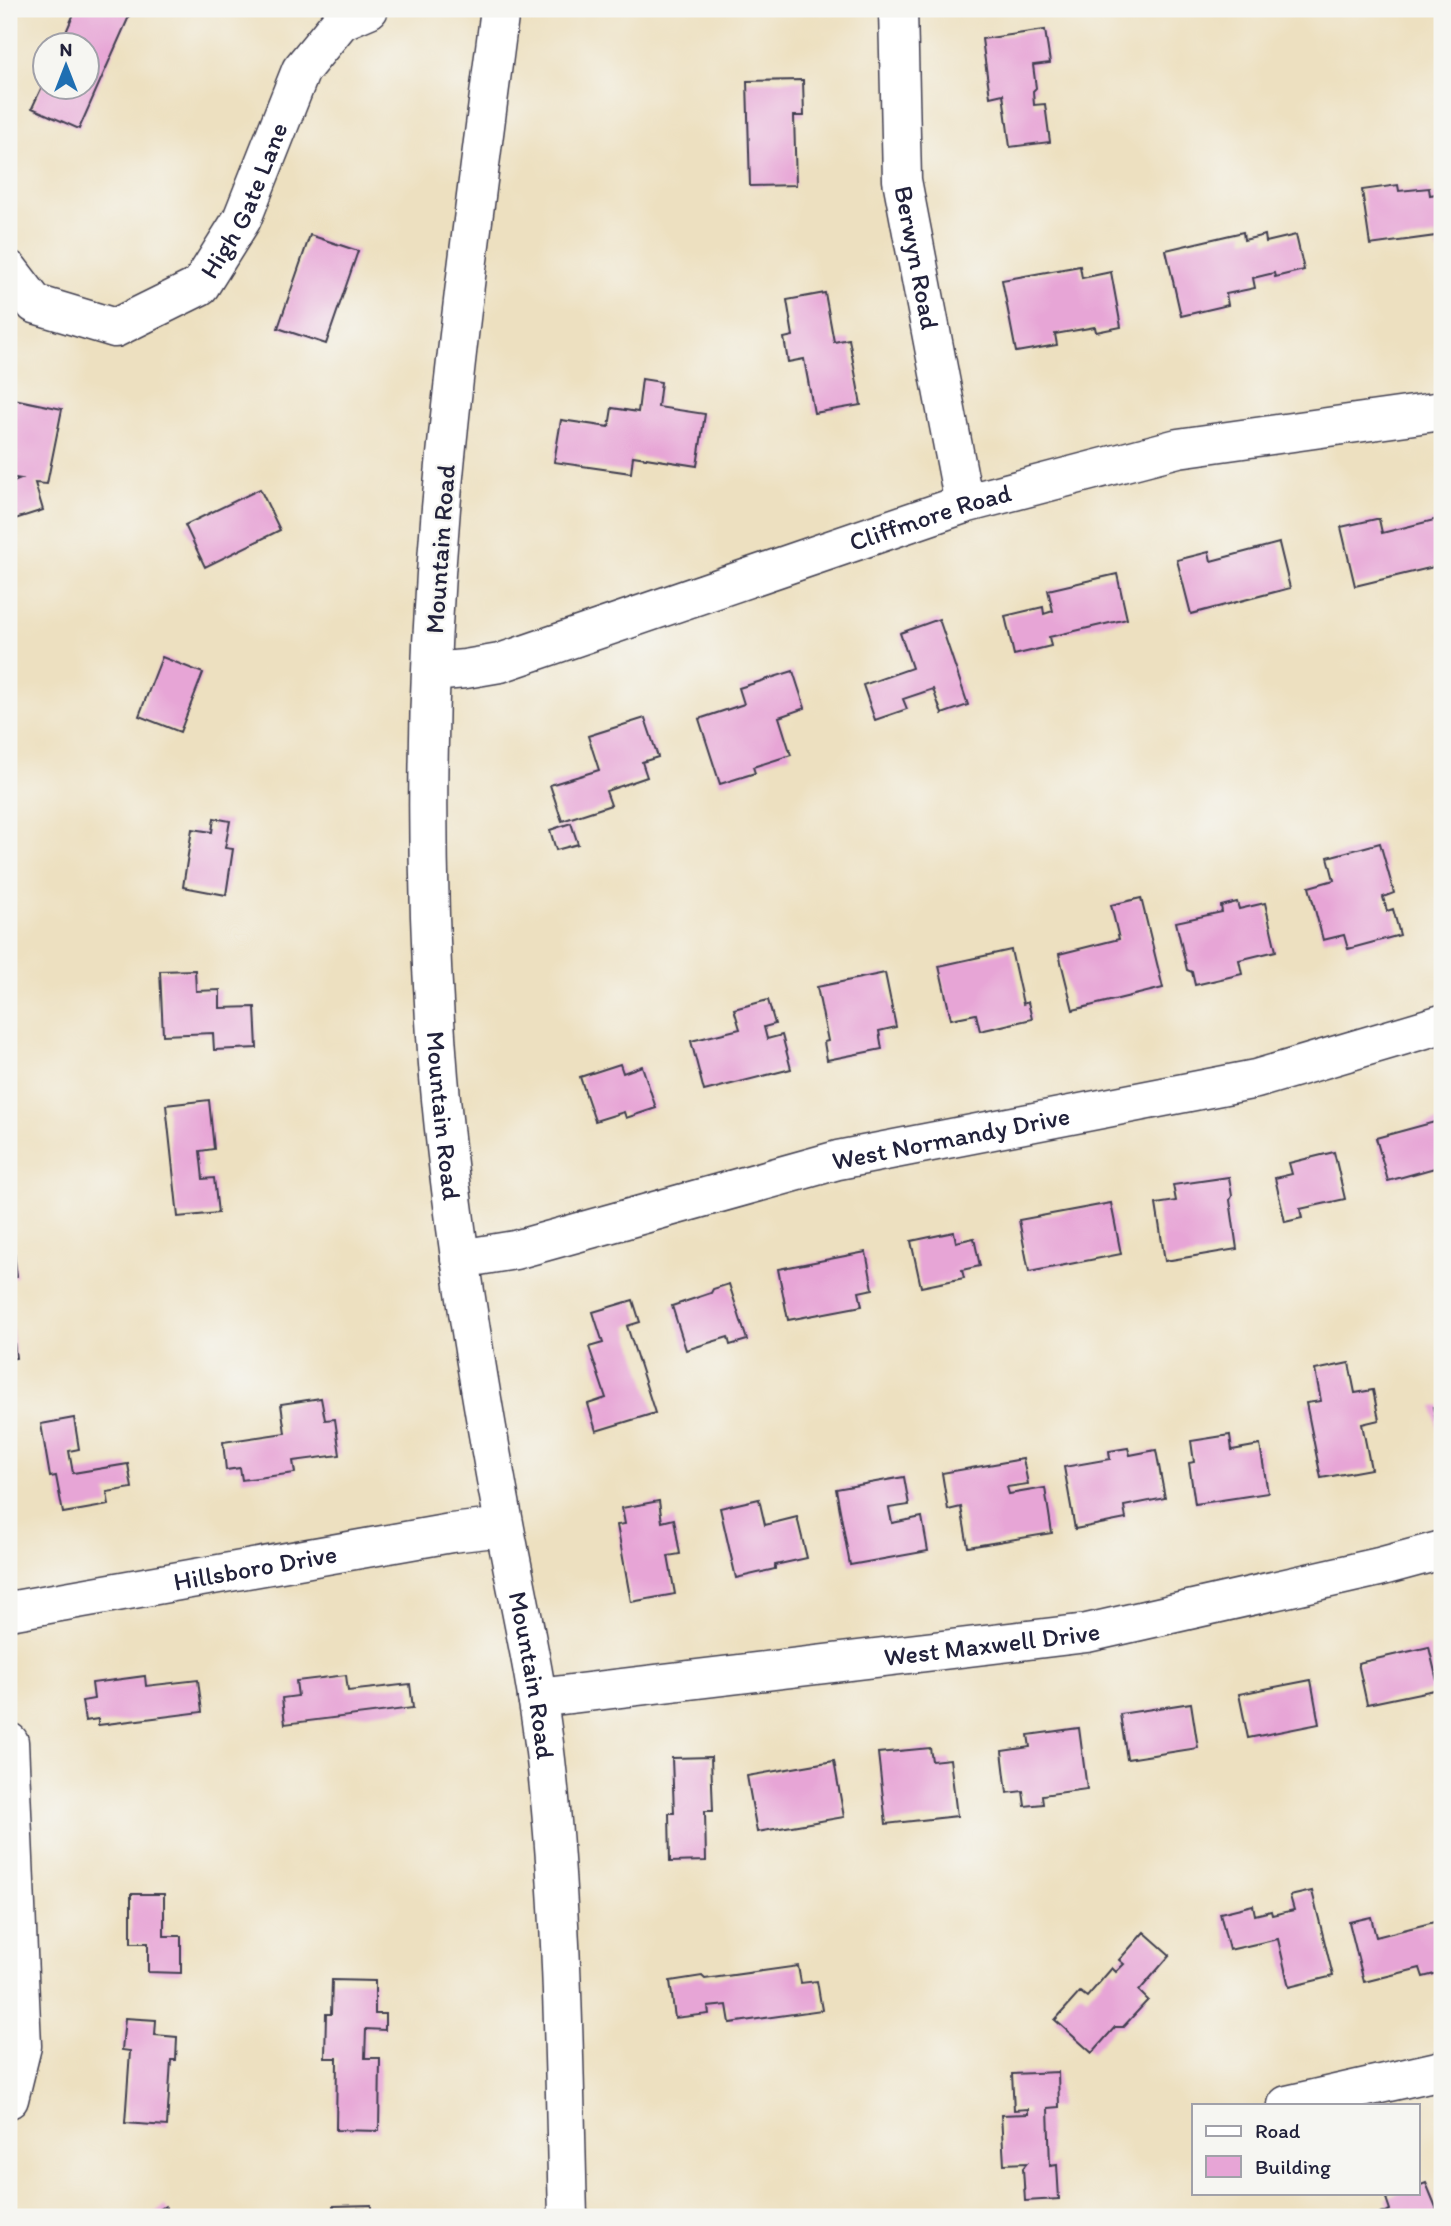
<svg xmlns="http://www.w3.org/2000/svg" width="1451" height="2226" viewBox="0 0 1451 2226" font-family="Itim,sans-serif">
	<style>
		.building { fill: #e7a5d6 }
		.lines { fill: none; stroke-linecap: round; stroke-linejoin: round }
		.minor-casing { stroke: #403e4f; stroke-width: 41 }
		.major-casing { stroke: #403e4f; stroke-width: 41 }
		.minor { stroke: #fff; stroke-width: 38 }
		.major { stroke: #fff; stroke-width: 38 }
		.labels { text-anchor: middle; stroke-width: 5; stroke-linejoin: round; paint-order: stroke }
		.street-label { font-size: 26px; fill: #22223b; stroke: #f6f6f2 }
	</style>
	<rect width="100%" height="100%" fill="#f6f6f2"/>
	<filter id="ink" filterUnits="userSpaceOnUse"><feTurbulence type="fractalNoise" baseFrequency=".0143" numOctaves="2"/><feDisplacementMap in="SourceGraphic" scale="14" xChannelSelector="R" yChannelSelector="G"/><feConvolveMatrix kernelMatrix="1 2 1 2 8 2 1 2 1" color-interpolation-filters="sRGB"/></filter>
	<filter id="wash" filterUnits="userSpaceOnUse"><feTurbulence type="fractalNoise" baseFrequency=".00686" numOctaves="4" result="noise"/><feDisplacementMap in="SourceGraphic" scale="28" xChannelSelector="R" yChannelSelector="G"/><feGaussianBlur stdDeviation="1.57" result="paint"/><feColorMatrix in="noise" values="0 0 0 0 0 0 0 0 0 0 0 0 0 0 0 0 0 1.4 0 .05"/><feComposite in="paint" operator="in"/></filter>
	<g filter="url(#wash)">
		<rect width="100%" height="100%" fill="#ede0c0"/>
		<g id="blocks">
			<path class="building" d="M76,9H124L131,12L79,129L32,108L46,78V88H88V46H60Z
				M1045,30L1050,63L1033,65L1036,88L1033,91L1034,105L1045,104L1050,142L1010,147L1003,94L990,97L982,39Z
				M803,80L804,116H794L796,185L750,186L747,81Z
				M1398,185L1399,191L1429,188L1430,195L1442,193V251L1438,252L1436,236L1370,245L1362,190Z
				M1243,232L1244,240L1265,235L1266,242L1296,235L1304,270L1275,277L1274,273L1253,278L1255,288L1226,294L1228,305L1181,316L1166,250Z
				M310,235L358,251L326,344L278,328Z
				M1080,266L1082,278L1111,272L1121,327L1096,332L1095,327L1055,334L1057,345L1016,352L1002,280Z
				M825,293L834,342L849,339L861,405L814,413L804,359L788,362L784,338L793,336L787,300Z
				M642,379L661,382L658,407L705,414L697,466L633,456L631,473L554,462L561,420L609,427L612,408L638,412Z
				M14,399L62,409L47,484L35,483L43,510L9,521V484L21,479L9,477V413Z
				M260,489L280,530L205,567L185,525Z
				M1442,518V565L1355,586L1341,527L1376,519H1379L1382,533Z
				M1279,543L1290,588L1191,614L1177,560L1209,552L1211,561Z
				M1117,574L1127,619L1049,637L1051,646L1014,655L1005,616L1043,607L1044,614L1053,611L1048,590Z
				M939,619L968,705L942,714L933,689L903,699L907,709L875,720L863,685L912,668L900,633Z
				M162,657L203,673L180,732L139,716Z
				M793,671L805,708L779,717L791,755L753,767L755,773L720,784L699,719L744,704L739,688Z
				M645,718L658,757L642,762L647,777L606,791L611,805L562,821L550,785L599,770L588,736Z
				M214,818L230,821L225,848L233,849L226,895L183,887L192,829L212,832Z
				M571,823L578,844L556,850L550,830Z
				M1380,843L1394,893L1383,897L1387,911L1393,909L1400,935L1348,949L1344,935L1323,940L1309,887L1334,880L1328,857Z
				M1141,898L1163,988L1073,1010L1059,954L1119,939L1111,905Z
				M1237,902L1239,909L1265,903L1276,951L1239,960L1242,974L1195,985L1192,972L1187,970L1176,922L1222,912L1221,906Z
				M1011,950L1023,1004L1028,1002L1032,1019L980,1031L976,1014L951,1019L939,966Z
				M195,970L196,991L220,990V1008L255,1007L257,1048L214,1050L213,1033L163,1035L160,971Z
				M885,973L896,1027L879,1031L882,1049L827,1060L824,1042L828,1041L817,987Z
				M768,1000L775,1024L764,1027L767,1039L782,1035L791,1069L704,1091L691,1041L740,1029L734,1009Z
				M620,1064L623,1073L642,1066L656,1108L626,1118L624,1112L595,1121L580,1077Z
				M209,1100L214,1149L200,1151L203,1179L214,1178L218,1213L178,1217L166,1105Z
				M1442,1120V1166L1388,1181L1376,1138Z
				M1334,1152L1345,1199L1300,1209L1302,1218L1285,1222L1275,1178L1292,1174L1289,1163Z
				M1229,1177L1232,1196L1230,1200L1237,1249L1165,1261L1156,1204L1176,1201L1173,1185Z
				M1111,1203L1121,1254L1029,1272L1019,1220Z
				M954,1232L956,1242L974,1238L980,1266L962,1270L964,1278L921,1287L911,1241Z
				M9,1236H12L17,1277L9,1278Z
				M866,1252L873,1289L859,1292L862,1306L788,1320L778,1269Z
				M729,1284L747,1340L730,1345L728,1337L686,1350L672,1306L711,1293L713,1289Z
				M633,1300L640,1322L627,1326L655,1413L596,1431L588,1404L606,1398L589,1347L603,1343L593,1312Z
				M9,1326H12L16,1358L9,1359Z
				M1349,1363L1355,1393L1373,1390L1379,1420L1362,1424L1371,1469L1321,1478L1306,1403L1321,1401L1315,1370Z
				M321,1398L325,1420L335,1419L340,1455L293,1461L295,1473L242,1480L240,1468L226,1470L223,1442L285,1433L281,1404Z
				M1442,1405V1445H1441L1433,1407Z
				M74,1418L79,1449L69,1451L73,1473L128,1464L132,1488L107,1492L109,1505L63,1513L56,1476L50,1477L41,1424Z
				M1230,1435L1232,1450L1260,1445L1268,1493L1195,1504L1189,1463L1194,1462L1191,1441Z
				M1128,1448L1130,1455L1156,1450L1165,1498L1124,1506L1126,1519L1075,1529L1064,1467L1110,1459L1109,1451Z
				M1023,1459L1028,1484L1007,1487L1009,1494L1045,1488L1052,1533L968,1547L961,1507L948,1510L942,1473Z
				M904,1477L909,1505L889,1508L892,1523L922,1517L928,1551L850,1565L836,1489Z
				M759,1499L765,1525L797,1517L807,1558L775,1565V1569L736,1578L720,1508Z
				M659,1501L662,1522L674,1519L680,1554L668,1556L675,1594L631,1602L617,1525L625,1524L622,1508Z
				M1429,1647L1439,1689L1367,1704L1358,1663Z
				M346,1675L348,1691L410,1684L413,1708L285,1724L282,1698L298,1696L296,1681Z
				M145,1676L146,1686L198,1680L202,1712L98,1725V1719L85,1721L82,1701L94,1699L92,1683Z
				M1311,1680L1319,1724L1248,1738L1239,1694Z
				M1191,1703L1198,1748L1127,1759L1120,1714Z
				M1079,1728L1087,1789L1042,1795L1043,1804L1025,1806L1023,1791L1007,1793L1002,1751L1030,1747L1028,1735Z
				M930,1748L932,1761L950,1759L957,1816L886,1824L878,1753Z
				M711,1757L713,1811H705L706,1861L670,1862L669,1813H674L672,1758Z
				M834,1761L844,1817L757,1832L747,1776Z
				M1312,1891L1333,1976L1289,1987L1278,1939L1229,1950L1220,1913L1253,1905L1255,1915L1271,1911L1272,1915L1294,1910L1290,1896Z
				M131,1894H164V1936H181V1973L148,1972V1943H131Z
				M1371,1917L1376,1937L1442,1920V1972L1423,1977L1420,1968L1364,1982L1349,1922Z
				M1144,1932L1170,1955L1139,1991L1148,2000L1123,2027H1115L1092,2053L1055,2020L1080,1992L1087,1997L1112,1968L1116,1972L1124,1964L1119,1960Z
				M798,1966L801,1983L817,1981L822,2010L730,2023L727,2005L708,2007L709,2014L675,2018L670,1981L702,1976L705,1979Z
				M332,1980L375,1981V2014H385V2030L366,2029L365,2058H380L379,2131L336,2130L337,2058H325L326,2014H331Z
				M125,2018L156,2020L155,2035L177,2037L176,2060H171L167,2126L125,2123L130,2051L122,2050Z
				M1058,2072L1059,2107L1048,2108L1050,2166L1057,2165L1059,2199L1025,2201L1023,2168L1027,2163L1004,2164L1001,2115L1028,2114V2109L1014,2110L1012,2074Z
				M1426,2183L1440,2217H1372L1390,2210L1386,2198L1400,2193H1418V2186Z
				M371,2205V2217H334L333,2206Z
				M165,2206L173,2217H148Z"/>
		</g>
	</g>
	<g filter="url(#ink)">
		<use href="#blocks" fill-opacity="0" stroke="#403e4f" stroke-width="2"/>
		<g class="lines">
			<defs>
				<g id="minor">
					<path id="s1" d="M898,9L902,180L964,504"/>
					<path id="s2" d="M9,270L35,304L115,328L200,286L242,219L301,70L341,21L369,9"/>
					<path id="s3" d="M432,672L465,669L500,663L964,504L1178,448L1442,411"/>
					<path id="s4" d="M460,1259L515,1250L838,1160L1256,1079L1442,1024"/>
					<path id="s5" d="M9,1611L451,1533L504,1527"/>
					<path id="s6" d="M537,1698L1087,1633L1379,1567L1442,1550"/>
					<path d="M9,1742L22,2046L9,2099"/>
					<path d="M1287,2105L1442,2070"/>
				</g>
				<g id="major">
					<path id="s7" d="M500,9C479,175 456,341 441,508C425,695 424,889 439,1077C452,1225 476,1372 503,1518C518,1599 537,1679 546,1760C563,1912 564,2065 568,2217"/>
				</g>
			</defs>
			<use href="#minor" class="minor-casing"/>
			<use href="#major" class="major-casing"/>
			<use href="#minor" class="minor"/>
			<use href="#major" class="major"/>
		</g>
	</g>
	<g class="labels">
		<g class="street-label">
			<text dy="9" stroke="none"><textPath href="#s2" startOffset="318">High Gate Lane</textPath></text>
			<text dy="9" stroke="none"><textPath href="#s1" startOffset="250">Berwyn Road</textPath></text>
			<text dy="9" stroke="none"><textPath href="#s3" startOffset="523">Cliffmore Road</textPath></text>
			<text transform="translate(440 549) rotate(-86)" y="9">Mountain Road</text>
			<text dy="9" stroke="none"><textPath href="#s7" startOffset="1111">Mountain Road</textPath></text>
			<text dy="9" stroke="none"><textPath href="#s4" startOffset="506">West Normandy Drive</textPath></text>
			<text dy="9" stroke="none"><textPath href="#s5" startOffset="250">Hillsboro Drive</textPath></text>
			<text dy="9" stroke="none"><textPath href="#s6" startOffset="458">West Maxwell Drive</textPath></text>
			<text dy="9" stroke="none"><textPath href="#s7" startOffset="1678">Mountain Road</textPath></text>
		</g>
	</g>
	<rect width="1451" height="2226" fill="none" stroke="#f6f6f2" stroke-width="35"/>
	<rect x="1192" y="2104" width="228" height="91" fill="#f6f6f2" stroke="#a1a1a9" stroke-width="2"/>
	<rect x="1206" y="2126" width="35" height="10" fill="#ffffff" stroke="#a1a1a9" stroke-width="2"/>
	<text x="1255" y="2138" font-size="21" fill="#22223b">Road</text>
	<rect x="1206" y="2156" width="35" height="21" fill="#e7a5d6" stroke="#a1a1a9" stroke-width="2"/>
	<text x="1255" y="2174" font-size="21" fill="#22223b">Building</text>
	<g transform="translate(66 66)"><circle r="33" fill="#f6f6f2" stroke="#a1a1a9" stroke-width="2"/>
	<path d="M0-5L12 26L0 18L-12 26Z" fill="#1f6fb2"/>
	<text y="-10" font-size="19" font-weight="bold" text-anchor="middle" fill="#22223b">N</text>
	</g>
</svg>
